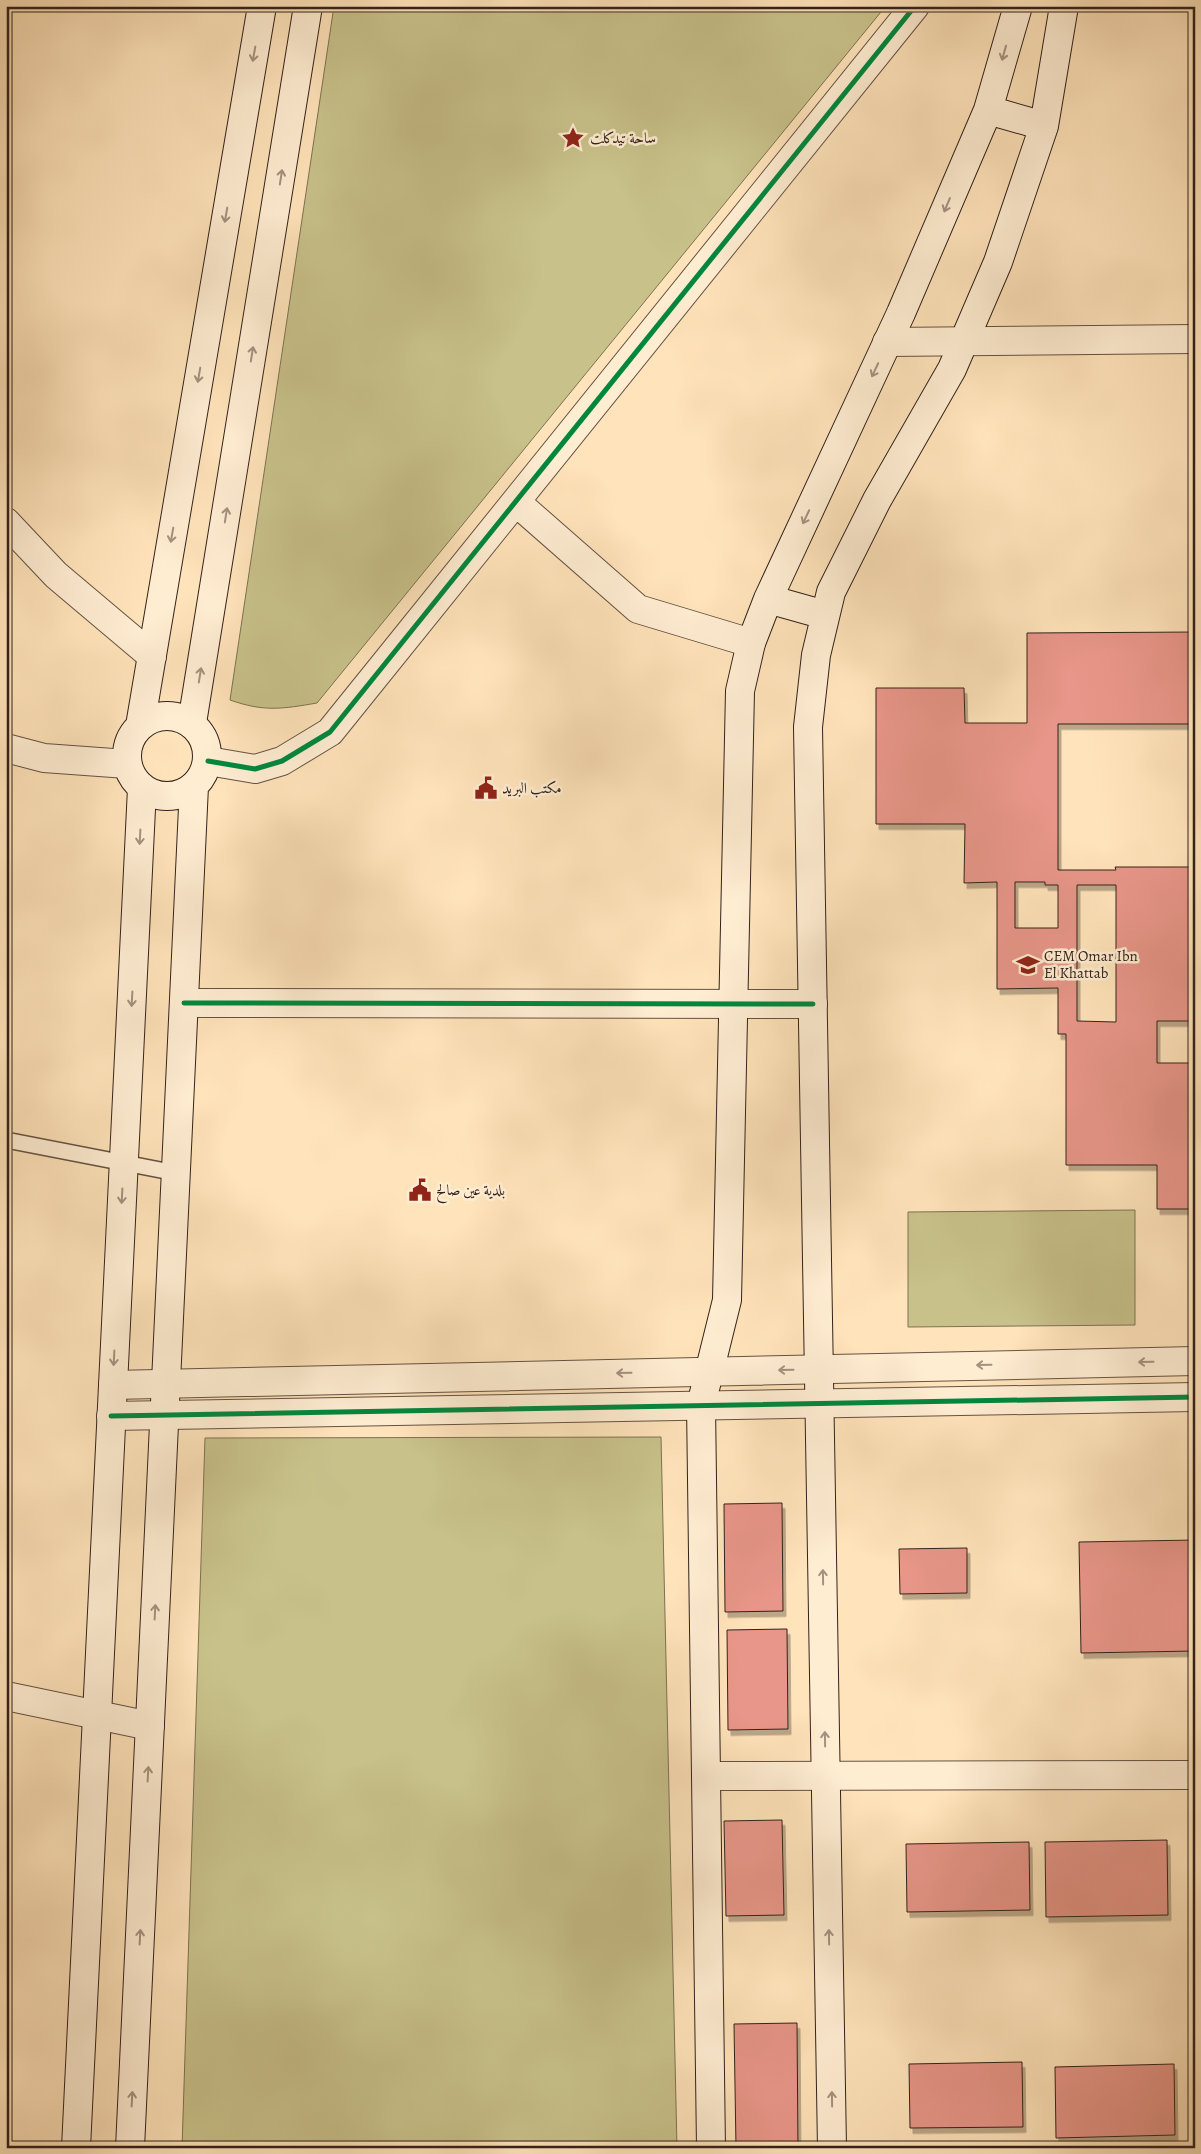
<svg xmlns="http://www.w3.org/2000/svg" width="1201" height="2154" viewBox="0 0 1201 2154" font-family="Alegreya,Amiri,serif">
	<style>
		.green { fill: #c8c18a; stroke: #7d7252 }
		.building { fill: #e89689; stroke: #32221b; fill-rule: evenodd; filter: url(#shadow) }
		.lines { fill: none; stroke-linecap: round; stroke-linejoin: round }
		.service-casing { stroke: #655243; stroke-width: 18 }
		.minor-casing { stroke: #655243; stroke-width: 30 }
		.tertiary-casing { stroke: #655243; stroke-width: 30 }
		.secondary-casing { stroke: #32221b; stroke-width: 30 }
		.service { stroke: #ffedd2; stroke-width: 15 }
		.minor { stroke: #ffedd2; stroke-width: 28 }
		.tertiary { stroke: #ffedd2; stroke-width: 28 }
		.secondary { stroke: #ffedd2; stroke-width: 28 }
		.cycleway-casing { stroke: #ffedd2; stroke-width: 8 }
		.cycleway { stroke: #00873e; stroke-width: 5 }
		.oneway { stroke: #a39280 }
		.labels { text-anchor: middle; stroke-width: 5; stroke-linejoin: round; paint-order: stroke }
		.poi-label { font-size: 15px; fill: #32221b; stroke: #ffedd2; text-anchor: start }
	</style>
	<defs>
		<filter id="shadow"><feDropShadow dx="3" dy="5.5" stdDeviation="0" flood-color="#0004"/></filter>
	</defs>
	<rect width="100%" height="100%" fill="#ffe3ba"/>
	<filter id="stains"><feTurbulence type="fractalNoise" baseFrequency=".004" numOctaves="4"/><feColorMatrix values="0 0 0 0 .2 0 0 0 0 .09 0 0 0 0 .02 0 0 0 .5 -.17"/></filter>
	<radialGradient id="worn" r=".72"><stop offset=".6" stop-color="#630" stop-opacity="0"/><stop offset="1" stop-color="#630" stop-opacity=".3"/></radialGradient>
	<path class="green" d="M334,6L885,7L317,703C282,709 264,712 230,700Z
		M1135,1210V1325L908,1327V1212Z
		M661,1437L677,2148H182L205,1438Z"/>
	<path class="building" d="M1195,632V724H1058V870H1116L1115,867H1195V1021H1157V1063H1195V1209H1157V1165H1066V1034H1058V988L997,989V882L964,883L965,824H876V688H964L965,723H1027V633ZM1015,882H1045V885H1058V928H1015ZM1077,885H1116V1022L1077,1021Z
		M782,1503L783,1611L725,1612L724,1504Z
		M1195,1540V1651L1081,1653L1079,1542Z
		M967,1548V1593L900,1594L899,1549Z
		M787,1629L788,1729L728,1730L727,1630Z
		M782,1820L784,1915L726,1916L724,1821Z
		M1167,1840L1168,1915L1046,1917L1045,1842Z
		M1029,1842L1030,1910L907,1912L906,1844Z
		M797,2023L798,2148H736L734,2024Z
		M1022,2062L1023,2127L910,2128L909,2064Z
		M1174,2064L1175,2135L1056,2138L1055,2067Z"/>
	<g class="lines">
		<defs>
			<path id="service" d="M6,1140L176,1173"/>
			<path id="minor" d="M887,342L1195,339
				M516,502L638,609L751,643
				M208,761L255,769L282,761L330,732L915,6
				M184,1003L813,1004
				M6,1696L150,1726
				M706,1776L1195,1775"/>
			<path id="tertiary" d="M6,522L56,575L152,656
				M6,748L44,758L127,764
				M113,1385L1195,1361
				M111,1416L1195,1397"/>
			<path id="secondary" d="M988,110L1044,126
				M768,599L825,615
				M127 756a40 40 0 1 1 80 0a40 40 0 1 1-80 0Z
				M192,723L308,6
				M140,726L262,6
				M76,2148L142,788
				M130,2148L194,786
				M711,2148L701,1405L727,1300L740,691L751,643L768,599L901,313L988,110L1018,6
				M832,2148L808,727L816,655L831,592L877,500L952,369L998,262L1044,126L1064,6"/>
		</defs>
		<use href="#service" class="service-casing"/>
		<use href="#minor" class="minor-casing"/>
		<use href="#tertiary" class="tertiary-casing"/>
		<use href="#secondary" class="secondary-casing"/>
		<use href="#service" class="service"/>
		<use href="#minor" class="minor"/>
		<use href="#tertiary" class="tertiary"/>
		<use href="#secondary" class="secondary"/>
		<defs>
			<path id="cycleway" d="M208,761L255,769L282,761L330,732L915,6
				M184,1003L813,1004
				M111,1416L1195,1397"/>
		</defs>
		<use href="#cycleway" class="cycleway-casing"/>
		<use href="#cycleway" class="cycleway"/>
	</g>
	<defs><path id="oneway-shaft" d="M-6 0H5M1.5-3L5.5 0L1.5 3" fill="none" stroke-width="1.6" stroke-linecap="round" stroke-linejoin="round" transform="scale(1.25)"/></defs>
	<g class="oneway">
		<use href="#oneway-shaft" transform="translate(1004 53) rotate(106)"/>
		<use href="#oneway-shaft" transform="translate(254 54) rotate(100)"/>
		<use href="#oneway-shaft" transform="translate(281 177) rotate(-81)"/>
		<use href="#oneway-shaft" transform="translate(947 205) rotate(113)"/>
		<use href="#oneway-shaft" transform="translate(226 215) rotate(100)"/>
		<use href="#oneway-shaft" transform="translate(252 354) rotate(-81)"/>
		<use href="#oneway-shaft" transform="translate(875 370) rotate(115)"/>
		<use href="#oneway-shaft" transform="translate(199 375) rotate(100)"/>
		<use href="#oneway-shaft" transform="translate(226 515) rotate(-81)"/>
		<use href="#oneway-shaft" transform="translate(806 517) rotate(115)"/>
		<use href="#oneway-shaft" transform="translate(172 535) rotate(100)"/>
		<use href="#oneway-shaft" transform="translate(200 675) rotate(-81)"/>
		<use href="#oneway-shaft" transform="translate(140 837) rotate(93)"/>
		<use href="#oneway-shaft" transform="translate(132 999) rotate(93)"/>
		<use href="#oneway-shaft" transform="translate(122 1196) rotate(93)"/>
		<use href="#oneway-shaft" transform="translate(114 1358) rotate(93)"/>
		<use href="#oneway-shaft" transform="translate(1146 1362) rotate(179)"/>
		<use href="#oneway-shaft" transform="translate(984 1365) rotate(179)"/>
		<use href="#oneway-shaft" transform="translate(786 1370) rotate(179)"/>
		<use href="#oneway-shaft" transform="translate(624 1373) rotate(179)"/>
		<use href="#oneway-shaft" transform="translate(823 1577) rotate(-91)"/>
		<use href="#oneway-shaft" transform="translate(155 1612) rotate(-87)"/>
		<use href="#oneway-shaft" transform="translate(825 1739) rotate(-91)"/>
		<use href="#oneway-shaft" transform="translate(148 1774) rotate(-87)"/>
		<use href="#oneway-shaft" transform="translate(140 1937) rotate(-87)"/>
		<use href="#oneway-shaft" transform="translate(829 1937) rotate(-91)"/>
		<use href="#oneway-shaft" transform="translate(132 2099) rotate(-87)"/>
		<use href="#oneway-shaft" transform="translate(832 2099) rotate(-91)"/>
	</g>
	<defs>
		<symbol id="sight-bare" viewBox="-9 -9 18 18"><path d="M0-6L1.8-2.2L6-1.7L2.9 1.2L3.7 5.4L0 3.3L-3.7 5.4L-2.9 1.2L-6-1.7L-1.8-2.2Z" fill="#8f2418" stroke="#ffedd2" stroke-width="2.5" paint-order="stroke"/></symbol>
		<symbol id="civic-bare" viewBox="-9 -9 18 18"><path d="M-.6-6.5H3V-4.5H.6V-3L4-1V1h2V6H-6V1h2V-1L-.6-3ZM-1.2 2.5V6h2.4V2.5Z" fill="#8f2418" stroke="#ffedd2" stroke-width="2.5" paint-order="stroke"/></symbol>
		<symbol id="school-bare" viewBox="-9 -9 18 18"><path d="M0-5L7-2L0 1L-7-2ZM-4 1L0 2.5L4 1V4Q0 6-4 4Z" fill="#8f2418" stroke="#ffedd2" stroke-width="2.5" paint-order="stroke"/></symbol>
	</defs>
	<g fill-rule="evenodd">
		<use href="#sight-bare" x="557" y="122" width="32" height="32"/>
		<use href="#civic-bare" x="470" y="772" width="32" height="32"/>
		<use href="#school-bare" x="1012" y="949" width="32" height="32"/>
		<use href="#civic-bare" x="404" y="1174" width="32" height="32"/>
	</g>
	<g class="labels">
		<g class="poi-label">
			<text x="590" y="143">ساحة تيدكلت</text>
			<text x="502" y="793">مكتب البريد</text>
			<text x="1044" y="961">CEM Omar Ibn<tspan x="1044" dy="17">El Khattab</tspan></text>
			<text x="436" y="1195">بلدية عين صالح</text>
		</g>
	</g>
	<rect width="1201" height="2154" fill="none" stroke="#ffe3ba" stroke-width="25"/>
	<rect x="8" y="8" width="1186" height="2139" fill="none" stroke="#32221b" stroke-width="2.5"/>
	<rect x="12" y="12" width="1176" height="2129" fill="none" stroke="#32221b"/>
	<rect width="100%" height="100%" filter="url(#stains)"/>
	<rect width="100%" height="100%" fill="url(#worn)"/>
</svg>
